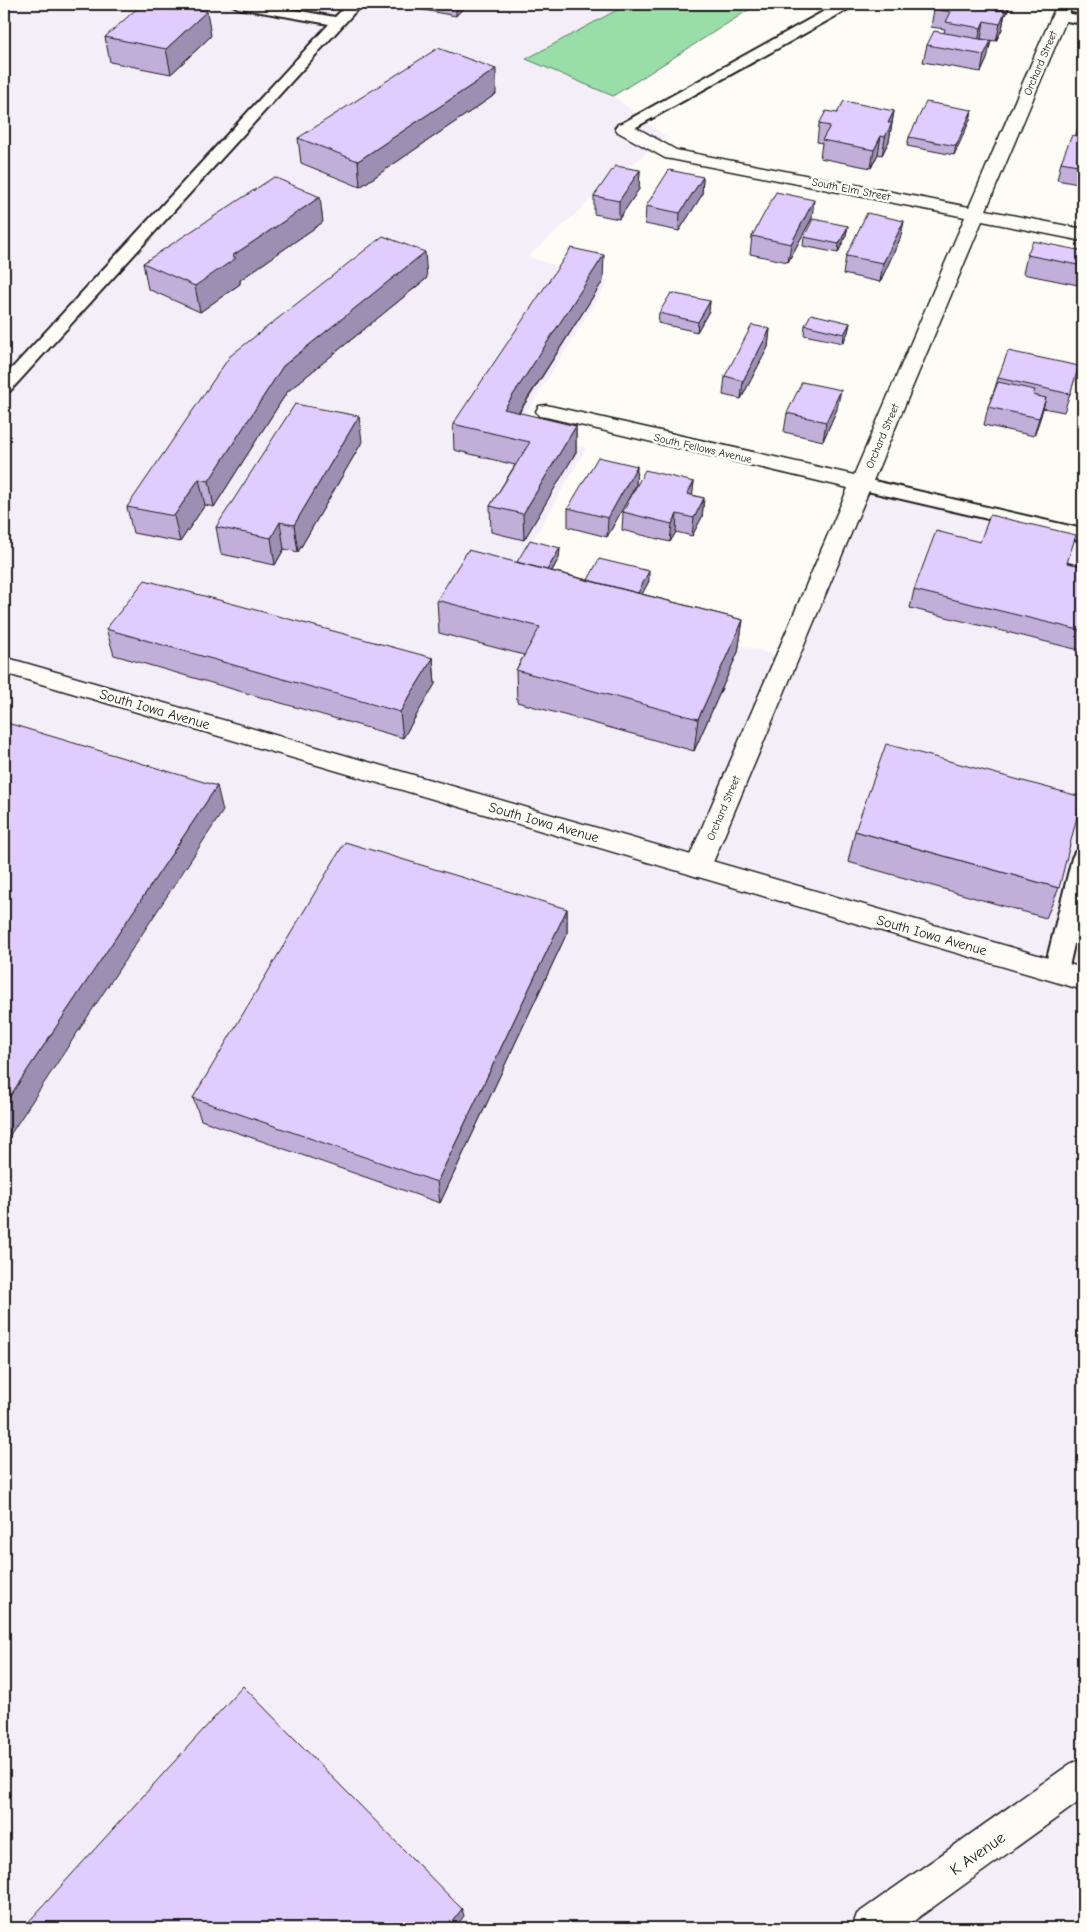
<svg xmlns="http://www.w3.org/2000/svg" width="1087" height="1932" viewBox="0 0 1087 1932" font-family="'Comic Neue',sans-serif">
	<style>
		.built { fill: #f4eef9 }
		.green { fill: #99dda8; stroke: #5a7c62 }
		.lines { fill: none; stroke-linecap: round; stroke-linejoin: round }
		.lane-casing { stroke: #1c1c1c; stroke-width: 4 }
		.street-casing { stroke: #1c1c1c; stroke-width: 3 }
		.secondary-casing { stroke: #1c1c1c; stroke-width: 3 }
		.lane { fill: #fdfcf7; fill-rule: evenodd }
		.street { fill: #fdfcf7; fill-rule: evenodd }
		.secondary { fill: #fdfcf7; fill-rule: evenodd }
		.wall { fill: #c1afda; stroke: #1c1c1c }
		.shaded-wall { fill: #9d8fb2; stroke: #1c1c1c }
		.building { fill: #e0ccfe; stroke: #1c1c1c }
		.labels { text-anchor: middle; stroke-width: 5; stroke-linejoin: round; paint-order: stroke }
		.far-street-label { font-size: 11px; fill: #1c1c1c; stroke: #fdfcf7 }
		.street-label { font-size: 14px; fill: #1c1c1c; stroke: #fdfcf7 }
		.near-street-label { font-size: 16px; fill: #1c1c1c; stroke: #fdfcf7 }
	</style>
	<rect width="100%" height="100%" fill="#fdfcf7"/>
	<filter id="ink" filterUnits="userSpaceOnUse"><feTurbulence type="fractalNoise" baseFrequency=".02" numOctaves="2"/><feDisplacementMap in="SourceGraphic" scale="10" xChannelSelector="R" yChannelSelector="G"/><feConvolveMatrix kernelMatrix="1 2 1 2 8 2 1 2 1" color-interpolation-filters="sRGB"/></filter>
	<g filter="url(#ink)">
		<path class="built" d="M4,4H628L526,58L613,96L666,137L609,183L528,257L608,282L515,431L586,448L507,585L787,658L861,484L1083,535V1928H4Z"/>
		<path class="green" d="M628,4H758L613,96L526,59Z"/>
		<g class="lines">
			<defs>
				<path id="lane" d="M231,4H260L335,17L348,4H362L10,391L4,392V377L329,24L238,8Z
					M837,4H854L852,7L629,131H619L616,128L619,125Z
					M1060,12L1083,16V24L1055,19L1053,16L1055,13Z
					M861,478L1083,529V541L854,488L852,484L854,480Z
					M1083,849V905L1068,971L1064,978L1056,981L1048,978L1044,971L1072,858L1075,852Z"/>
				<path id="street" d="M1057,4H1073L986,210L1083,229V241L982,221L711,867L707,874L698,877L689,874L685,867L848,488L546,417L539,416L536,411L539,406L546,405L854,475L965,217L671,159L665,158L618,132L615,128L618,124L624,123L630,124L676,150L969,207Z
					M1083,1758V1799L904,1928H852L857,1914L1070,1764Z"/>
				<path id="secondary" d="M4,657L1083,968V990L4,673Z"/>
			</defs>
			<use href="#lane" class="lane-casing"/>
			<use href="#street" class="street-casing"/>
			<use href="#secondary" class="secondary-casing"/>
			<use href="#lane" class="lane"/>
			<use href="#street" class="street"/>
			<use href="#secondary" class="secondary"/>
		</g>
		<path class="wall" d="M391,4H467L456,16Z
			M971,4H1011L1006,15L1005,14L1002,29L996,41L981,39H980L987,59L981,72L923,62L927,45L944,33L945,29L931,27L934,9L970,6Z
			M211,36L171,74L110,62L105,37Z
			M496,94L360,187L301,163L298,138Z
			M972,110L970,120L954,155L907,146L909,137Z
			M894,111L889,141L882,155L878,154L871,168L820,158L822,143L817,142L819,124L837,113Z
			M1083,111V173H1082L1078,184L1057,180L1061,162L1076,135L1079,122Z
			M640,170L639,189L619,219L594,214V196Z
			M703,177L702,195L679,231L645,224L646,206Z
			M812,218L788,262L750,254L752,236Z
			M904,221L900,239L880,282L843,274L846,256Z
			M323,222L240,280V284L200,312L148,289L143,263Z
			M848,226L846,235L838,253L803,246L804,237Z
			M1083,251V286L1023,274L1027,255Z
			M427,278L287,392L214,507L205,505L180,542L133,533L127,507Z
			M603,281L519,413L576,426V452L524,540L491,532L490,506L515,465L454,450L453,424Z
			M710,301L709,311L697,332L658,323L659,313Z
			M850,323L848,332L843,343L804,335L805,325Z
			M770,329L768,347L741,399L723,395L725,376Z
			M1079,366L1064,412L1043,408L1034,436L984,425L988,407L995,388L998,378Z
			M837,409L823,441L784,432L787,413Z
			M362,442L298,552L284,549L275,565L221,554L216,527Z
			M637,466L636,485L607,537L568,527V508Z
			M692,495L704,498L702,517L692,536L676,532L670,542L622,530L623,512Z
			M980,542L1083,566V651L910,608L914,590Z
			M560,548L559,558L552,571L588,580L649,581L642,594L743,620L738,652L694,751L517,702L516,670L524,655L439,633L437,600L517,562Z
			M106,629L433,658L435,684L403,738L114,655Z
			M855,831L1059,888L1046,918L848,862Z
			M567,909V933L440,1203L201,1120L193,1098Z"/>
		<path class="shaded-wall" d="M456,4H467L456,16Z
			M1008,4H1011L1006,15Z
			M207,11L211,36L171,74L166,49Z
			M1005,11L1002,29L996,41L1000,24Z
			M984,21L981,39L977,46L981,28Z
			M991,41L987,59L981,72L984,55Z
			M496,69V94L360,187L358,161Z
			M972,110L970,120L954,155L956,146Z
			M894,111L889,141L882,155L888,123Z
			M881,136L878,154L871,168L874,150Z
			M1083,165L1082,173L1078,184Z
			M640,170L639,189L619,219V201Z
			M703,177L702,195L679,231L680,213Z
			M320,197L323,222L240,280V284L200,312L195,286L232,256Z
			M814,200L812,218L788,262L791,244Z
			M4,211L6,219L4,221Z
			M904,221L900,239L880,282L883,263Z
			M848,226L846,235L838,253L839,244Z
			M425,252L427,278L287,392L214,507L209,481L283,366Z
			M604,255L603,281L504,435V409Z
			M710,301L709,311L697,332L698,322Z
			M850,323L848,332L843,343L844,334Z
			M770,329L768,347L741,399L743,381Z
			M841,390L837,409L823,441L826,422Z
			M1046,398L1041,416L1034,436L1039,418Z
			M359,416L362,442L298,552L294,525Z
			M576,426V452L524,540L523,514Z
			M637,466L636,485L607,537L608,518Z
			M199,479L205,505L180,542L174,516Z
			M694,482L692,501L687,494Z
			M704,498L702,517L692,536L694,518Z
			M677,514L676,532L670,542L672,524Z
			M280,522L284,549L275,565L271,538Z
			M560,548L559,558L543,586V577Z
			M649,571V581L633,611V602Z
			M743,620L738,652L694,751L698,719Z
			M433,658L435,684L403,738L400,712Z
			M217,786L223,811L4,1144V1105Z
			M567,909V933L440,1203L437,1182Z
			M462,1909L464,1916L455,1928H447Z"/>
		<path class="building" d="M142,4H168L207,11L166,49L105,37Z
			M937,4H953L1005,11L1000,24L984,21L981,28L946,22L951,12L934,9Z
			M934,31L991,41L984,55L927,45Z
			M438,48L496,69L358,161L298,138Z
			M844,101L894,111L888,123H892L885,137L881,136L874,150L822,140L830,126L819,124L826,111L837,113Z
			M926,102L972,110L956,146L909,137Z
			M1083,111V123L1079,122Z
			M1072,135L1083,137V166L1061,162Z
			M615,166L640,170L619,201L594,196Z
			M669,170L703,177L680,213L646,206Z
			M274,177L320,197L232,256L236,258L195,286L143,263Z
			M776,192L814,200L791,244L752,236Z
			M867,213L904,221L883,263L846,256Z
			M813,219L848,226L839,244L804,237Z
			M383,236L425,252L283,366L209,481L199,479L174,516L127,507L230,356Z
			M1033,241L1083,251V266L1027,255Z
			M571,248L604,255L504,409L576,426L523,514L490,506L530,442L453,424Z
			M671,293L710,301L698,322L659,313Z
			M811,314L850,323L844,334L805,325Z
			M752,325L770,329L743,381L725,376Z
			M1008,351L1079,366L1070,394L998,378Z
			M802,382L841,390L826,422L787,413Z
			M998,382L1035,390L1033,395L1046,398L1039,418L988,407Z
			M295,404L359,416L294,525L280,522L271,538L216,527Z
			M598,457L637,466L608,518L568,508Z
			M645,470L694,482L687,494L704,498L694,518L677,514L672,524L623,512Z
			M990,515L1076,535L1067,563L1083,566V631L914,590L936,531L980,542Z
			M530,540L560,548L547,570L517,562Z
			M468,550L743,620L698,719L516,670L540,627L437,600Z
			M599,559L649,571L638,593L588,580Z
			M145,580L433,658L400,712L106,629Z
			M4,722L217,786L4,1105Z
			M886,744L1082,797L1059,888L855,831Z
			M345,842L567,909L437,1182L193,1098Z
			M243,1686L462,1909L447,1928H23Z"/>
	</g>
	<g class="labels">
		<g class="far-street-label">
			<text transform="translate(1040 63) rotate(-67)" y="4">Orchard Street</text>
			<text transform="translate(851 189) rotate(11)" y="4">South Elm Street</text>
			<text transform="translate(882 436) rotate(-67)" y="4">Orchard Street</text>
			<text transform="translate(703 448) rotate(13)" y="4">South Fellows Avenue</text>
			<text transform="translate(723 808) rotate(-67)" y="4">Orchard Street</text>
		</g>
		<g class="street-label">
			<text transform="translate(155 709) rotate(16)" y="5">South Iowa Avenue</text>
			<text transform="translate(544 822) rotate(16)" y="5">South Iowa Avenue</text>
			<text transform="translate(932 935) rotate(16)" y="5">South Iowa Avenue</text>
		</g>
		<g class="near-street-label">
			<text transform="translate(977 1853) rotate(-35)" y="6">K Avenue</text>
		</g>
	</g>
	<rect width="1087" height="1932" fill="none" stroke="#fdfcf7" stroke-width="20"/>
	<rect x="10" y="10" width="1067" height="1912" fill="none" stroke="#1c1c1c" stroke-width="2" filter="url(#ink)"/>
</svg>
